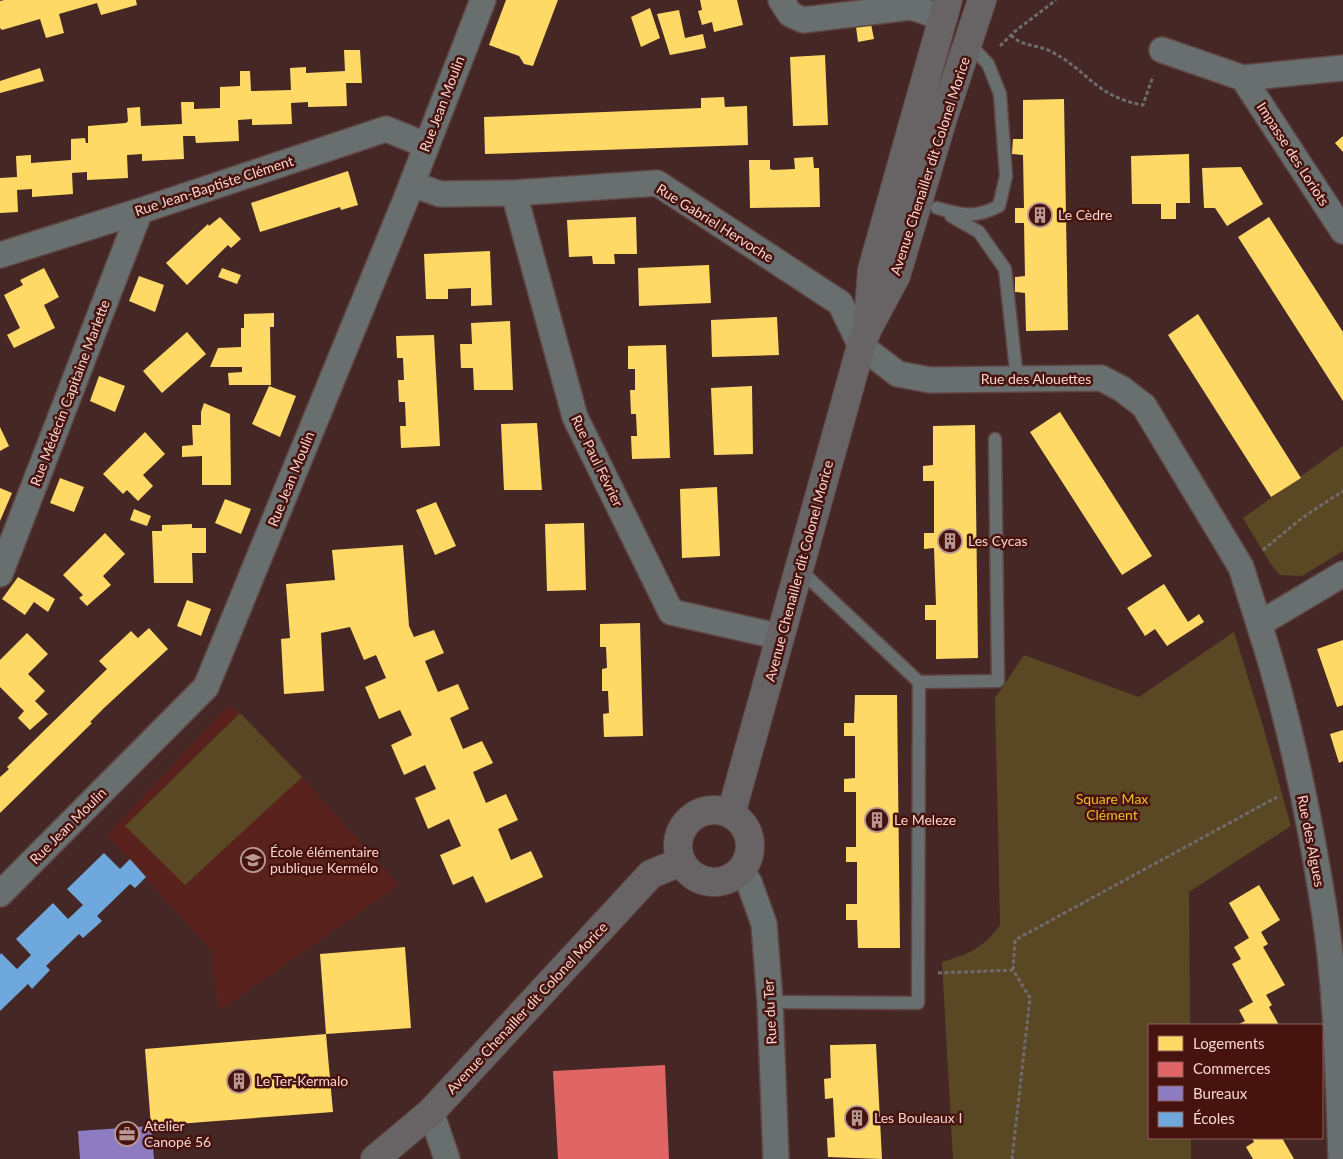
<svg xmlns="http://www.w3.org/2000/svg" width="1343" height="1159" viewBox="0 0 1343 1159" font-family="Lato,sans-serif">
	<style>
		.built { fill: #5a221d }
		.green { fill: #5a4723 }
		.homes { fill: #ffd966 }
		.shops { fill: #e06666 }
		.offices { fill: #8e7cc3 }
		.schools { fill: #6fa8dc }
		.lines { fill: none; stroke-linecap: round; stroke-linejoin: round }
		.lane-casing { stroke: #5f4644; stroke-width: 15 }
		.street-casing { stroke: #5f4644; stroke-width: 28 }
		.secondary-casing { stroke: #5f4644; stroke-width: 30 }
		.path { stroke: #706b6c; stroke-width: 3; stroke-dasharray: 4 2.5; stroke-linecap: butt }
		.lane { stroke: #696e6f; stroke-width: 12 }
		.street { stroke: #696e6f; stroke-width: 25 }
		.secondary { stroke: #686465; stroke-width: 28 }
		.labels { text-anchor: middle; stroke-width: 5; stroke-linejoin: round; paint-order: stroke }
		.street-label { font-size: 14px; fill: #f7d4cf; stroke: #47130f }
		.poi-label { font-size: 14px; fill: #f7d4cf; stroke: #47130f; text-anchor: start }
		.park-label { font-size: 14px; fill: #efbd2d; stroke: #47130f }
	</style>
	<rect width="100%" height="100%" fill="#452826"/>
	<path class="built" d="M229,705L240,713L302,777L399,885L219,1011L210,949L107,835Z"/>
	<path class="green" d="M1343,446V551L1302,576L1280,575L1270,563L1243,518Z
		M1234,632L1263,726L1291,826L1189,892L1190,1025H1149V1138H1191V1159H953L942,962C967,955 985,947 1000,925L995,698L1024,655L1139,697Z
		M240,713L302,777L185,885L125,826Z"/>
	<path class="homes" d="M4,0H136L137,5L101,15L97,3L59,14L64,33L46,38L40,19L2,30L0,28V1Z
		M506,0H558L533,66L524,64L519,56L489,45Z
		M700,0H737L743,25L714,32L712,22L702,25L698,11L702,10Z
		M650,8L660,38L641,47L631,17Z
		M679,10L685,38L703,34L706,48L670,55L657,14Z
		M871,24L874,39L858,42L856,27Z
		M344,50H360L362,83H346L347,106L308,107V102L291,103L292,124L252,125V119L238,120L239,141L196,143L195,136H183L184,159L142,161V154L127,155L128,178L87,180V172L72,173L73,194L32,197V189L17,190L18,212L0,213V178L17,177L16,156L31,155V163L71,160V139L85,138L86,143H88V126L126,123L128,121L127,108L140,107L141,126L182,124L181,102H194V109L220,108V87L240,86V71H250L251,91L291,90L290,68L306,67V73L345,71Z
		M825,55L828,125L793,126L790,57Z
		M40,68L44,81L0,93V81Z
		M724,97L725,107L747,106L748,145L485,154L484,117L701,108V98Z
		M1064,99L1068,330L1026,331L1025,293L1015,292V277L1025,276L1024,223H1015V208H1024L1023,155L1012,154L1013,139H1023V100Z
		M1343,136V152L1335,143Z
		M1189,154L1190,203H1176V219H1161V204H1132L1131,156Z
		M813,157L814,168H819L820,207L750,208L749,160H770V169L773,170L795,169L794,158Z
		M1241,167L1263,204L1227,226L1215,208H1204L1202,168Z
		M348,171L358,205L341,210L340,207L260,232L251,203Z
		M220,217L241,239L231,248L228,245L187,285L166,263L208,224L209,226Z
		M636,217L637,254H614L615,264H593L592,256L569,257L567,220Z
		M1269,217L1343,332V401L1238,237Z
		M490,251L492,305L471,306V288L448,289V299H426L424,254Z
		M709,265L711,303L639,306L638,268Z
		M44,268L59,297L44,305L55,328L14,348L7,335L20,328L4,295L23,285L20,280Z
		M222,268L241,275L237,284L218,277Z
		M139,276L164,285L155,312L129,301Z
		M274,313V327H270L271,385H229L228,373L242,372V367H210L218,348L241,347V328H244V314Z
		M1198,314L1301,478L1271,497L1168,335Z
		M777,317L779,355L712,357L711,320Z
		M510,321L513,390H474L473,368H461L460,344H472L471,323Z
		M187,332L206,354L162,393L143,371Z
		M434,335L440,446L401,448L400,426H406L405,402H399L398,380H404L403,358H397L396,336Z
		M666,345L670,458L632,459L631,436H637L636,414H631L630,390H635V369H628V346Z
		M99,376L125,386L115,412L90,401Z
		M269,386L296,396L280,437L252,424Z
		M752,386L753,454L714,455L711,388Z
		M204,403L230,414L231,485H202V456L182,457V446L193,445L192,425H201V412Z
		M1060,412L1152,556L1122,575L1030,432Z
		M537,423L542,490H504L501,424Z
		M975,425L978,658L936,659V620H925V605H936L934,548L924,549V533H934V481H923V466L933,465V426Z
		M0,427L9,446L0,451Z
		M145,432L165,454L143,475L153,486L138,501L127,490L123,494L103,474Z
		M60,478L84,487L74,512L50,503Z
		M717,487L720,556L682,558L680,489Z
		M0,488L12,493L0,521Z
		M225,499L251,509L241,534L215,523Z
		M436,502L456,546L435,555L416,510Z
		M134,509L151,516L147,526L130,520Z
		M584,523L586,590L547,591L545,524Z
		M192,524V528H206V553H192L193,583H154L152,531H162V525Z
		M105,533L125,554L103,576L111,585L87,606L79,598L83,595L63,575Z
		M403,545L409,626L414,637L434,630L444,653L425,661L438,692L458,684L469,709L450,718L463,749L482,741L493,763L473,772L486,803L506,794L518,820L498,829L511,860L531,851L543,877L486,903L473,876L453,885L440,855L461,846L449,819L428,829L415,798L436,789L425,765L404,775L391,745L412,735L400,710L379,719L365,687L386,678L376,655L364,660L350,627L321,633L324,691L284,694L281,639L290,638L286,584L335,580L332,550Z
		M18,577L55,599L48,612L34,602L25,615L2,599Z
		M1164,584L1188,622L1199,614L1204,622L1167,646L1155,629L1145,636L1127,608Z
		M187,600L211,609L201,636L177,626Z
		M640,623L643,736L604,737L603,714L609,713L608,691H602V669L607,668L606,647H600V624Z
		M149,628L168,649L104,708L90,722L92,723L0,813V777L9,769L7,767L107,669L99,661L131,631L138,638Z
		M27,633L48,654L28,674L45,691L35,701L48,714L30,730L18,718L24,711L0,687V660Z
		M1343,640V705L1337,707L1317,649Z
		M855,695H897L900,948H858L857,920H846V904H857V862H846V847H856V792H844V779L855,778V736H844V723H854Z
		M1343,730V761L1339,763L1330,734Z
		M1259,885L1280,920L1261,932L1268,944L1263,947L1285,985L1266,995L1272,1005L1269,1007L1279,1025H1237L1245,1021L1239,1010L1253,1002L1232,964L1241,959L1234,947L1249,938L1229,903Z
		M405,947L411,1028L326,1034L320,954Z
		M326,1034L333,1112L151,1126L145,1049Z
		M876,1044L882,1159L828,1157L827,1138L835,1137L833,1098L825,1099L824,1079L831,1078L830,1045Z
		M1252,1138H1282L1294,1159H1253L1246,1147L1254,1142Z"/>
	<path class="shops" d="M665,1065L669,1159H558L553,1071Z"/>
	<path class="offices" d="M151,1126L154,1159H80L78,1131Z"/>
	<path class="schools" d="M104,853L120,869L130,859L146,877L135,888L130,884L97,916L102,921L83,938L79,934L46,966L50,970L32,989L28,984L0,1011V955L1,953L17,969L31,955L16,939L53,903L68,919L83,905L67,889Z"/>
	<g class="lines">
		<defs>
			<path id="lane" d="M937,208C963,215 973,219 999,206L1006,176L1000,94L988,64L969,44
				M951,216L979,232L1005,269L1017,379
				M919,682L998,681L995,439
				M770,1002L918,1003L919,682L800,570"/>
			<path id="street" d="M781,0L790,14L803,20L911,7L944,18
				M1162,50L1243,78L1343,68
				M1243,78L1343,231
				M412,184L440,194L514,193L657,183L840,303L861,346L898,374L930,380L1101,378L1122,389L1144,406L1241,567L1259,624
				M514,193L575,417L671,612L781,637
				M0,255L140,211L386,129L426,145
				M0,574L140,211
				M740,871L749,882L764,924L770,1002L776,1159
				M0,894L206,687L406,199L483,0
				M431,1112L447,1159
				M1341,1159C1338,1076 1337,991 1324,909C1309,814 1289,716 1259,624L1343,574"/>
			<path id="secondary" d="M868,320L872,270L948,0
				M678 846a36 36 0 1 1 72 0a36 36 0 1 1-72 0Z
				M731,814L861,346L868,328L896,276L943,118L982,0
				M375,1159L431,1112L651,874L681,862"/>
		</defs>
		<use href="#lane" class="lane-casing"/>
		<use href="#street" class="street-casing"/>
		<use href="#secondary" class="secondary-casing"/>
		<path class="path" d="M1011,35C1022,47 1036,44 1050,51C1087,69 1095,97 1143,105L1153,76
			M1000,46L1014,32L1056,0
			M1263,550L1302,518L1343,491
			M1013,970L1015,940L1277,797
			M938,973L1013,970L1030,998L1012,1159"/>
		<use href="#lane" class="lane"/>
		<use href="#street" class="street"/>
		<use href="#secondary" class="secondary"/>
	</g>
	<defs>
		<symbol id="building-ring" viewBox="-11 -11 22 22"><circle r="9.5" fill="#47130f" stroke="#b99894" stroke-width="1.5"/><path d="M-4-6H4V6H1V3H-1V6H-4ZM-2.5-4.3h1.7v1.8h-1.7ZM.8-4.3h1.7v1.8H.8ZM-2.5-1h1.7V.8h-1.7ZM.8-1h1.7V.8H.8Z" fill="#b99894"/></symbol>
		<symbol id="school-ring" viewBox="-11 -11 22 22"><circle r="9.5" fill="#47130f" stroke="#b99894" stroke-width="1.5"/><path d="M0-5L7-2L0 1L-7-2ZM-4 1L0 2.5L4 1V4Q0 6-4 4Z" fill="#b99894"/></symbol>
		<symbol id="office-ring" viewBox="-11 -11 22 22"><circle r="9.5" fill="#47130f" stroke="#b99894" stroke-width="1.5"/><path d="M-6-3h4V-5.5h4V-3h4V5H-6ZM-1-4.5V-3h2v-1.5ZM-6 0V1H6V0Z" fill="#b99894"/></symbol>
	</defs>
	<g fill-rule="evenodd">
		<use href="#building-ring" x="1026" y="201" width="28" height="28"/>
		<use href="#building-ring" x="936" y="527" width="28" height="28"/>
		<use href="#building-ring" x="863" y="806" width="28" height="28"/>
		<use href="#school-ring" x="239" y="846" width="28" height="28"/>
		<use href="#building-ring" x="225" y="1067" width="28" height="28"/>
		<use href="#building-ring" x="843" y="1104" width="28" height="28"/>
		<use href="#office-ring" x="113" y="1120" width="28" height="28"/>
	</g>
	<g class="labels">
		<g class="street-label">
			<text transform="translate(442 104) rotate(-69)" y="5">Rue Jean Moulin</text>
			<text transform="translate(1293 154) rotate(57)" y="5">Impasse des Loriots</text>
			<text transform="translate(930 166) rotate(-72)" y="5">Avenue Chenailler dit Colonel Morice</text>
			<text transform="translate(214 186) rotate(-18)" y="5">Rue Jean-Baptiste Clément</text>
			<text transform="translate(715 223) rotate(32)" y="5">Rue Gabriel Hervoche</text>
			<text x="1036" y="384">Rue des Alouettes</text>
			<text transform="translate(70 393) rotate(-69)" y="5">Rue Médecin Capitaine Marlette</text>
			<text transform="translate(597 461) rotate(64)" y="5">Rue Paul Février</text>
			<text transform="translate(291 479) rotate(-68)" y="5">Rue Jean Moulin</text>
			<text transform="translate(799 571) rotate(-75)" y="5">Avenue Chenailler dit Colonel Morice</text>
			<text transform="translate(68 826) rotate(-45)" y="5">Rue Jean Moulin</text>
			<text transform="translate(1311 841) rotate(79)" y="5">Rue des Algues</text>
			<text transform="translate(527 1008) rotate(-47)" y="5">Avenue Chenailler dit Colonel Morice</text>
			<text transform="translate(770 1012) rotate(-93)" y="5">Rue du Ter</text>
		</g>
		<g class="poi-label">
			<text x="1058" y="220">Le Cèdre</text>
			<text x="968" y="546">Les Cycas</text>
			<text x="894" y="825">Le Meleze</text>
			<text x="270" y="857">École élémentaire<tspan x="270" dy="16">publique Kermélo</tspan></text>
			<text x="256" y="1086">Le Ter-Kermalo</text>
			<text x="874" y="1123">Les Bouleaux I</text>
			<text x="144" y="1131">Atelier<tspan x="144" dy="16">Canopé 56</tspan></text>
		</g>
		<g class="park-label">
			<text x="1112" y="804">Square Max<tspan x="1112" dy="16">Clément</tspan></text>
		</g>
	</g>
	<rect x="1148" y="1024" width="175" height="115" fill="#47130f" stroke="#8d605c"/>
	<rect x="1158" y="1036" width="25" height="15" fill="#ffd966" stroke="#8d605c"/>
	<text x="1193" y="1049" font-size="15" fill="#f7d4cf">Logements</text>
	<rect x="1158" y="1062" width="25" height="15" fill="#e06666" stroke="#8d605c"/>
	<text x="1193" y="1074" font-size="15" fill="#f7d4cf">Commerces</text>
	<rect x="1158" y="1086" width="25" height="15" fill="#8e7cc3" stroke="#8d605c"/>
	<text x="1193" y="1099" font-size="15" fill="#f7d4cf">Bureaux</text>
	<rect x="1158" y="1112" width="25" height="15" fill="#6fa8dc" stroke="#8d605c"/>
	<text x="1193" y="1124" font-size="15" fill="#f7d4cf">Écoles</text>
</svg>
